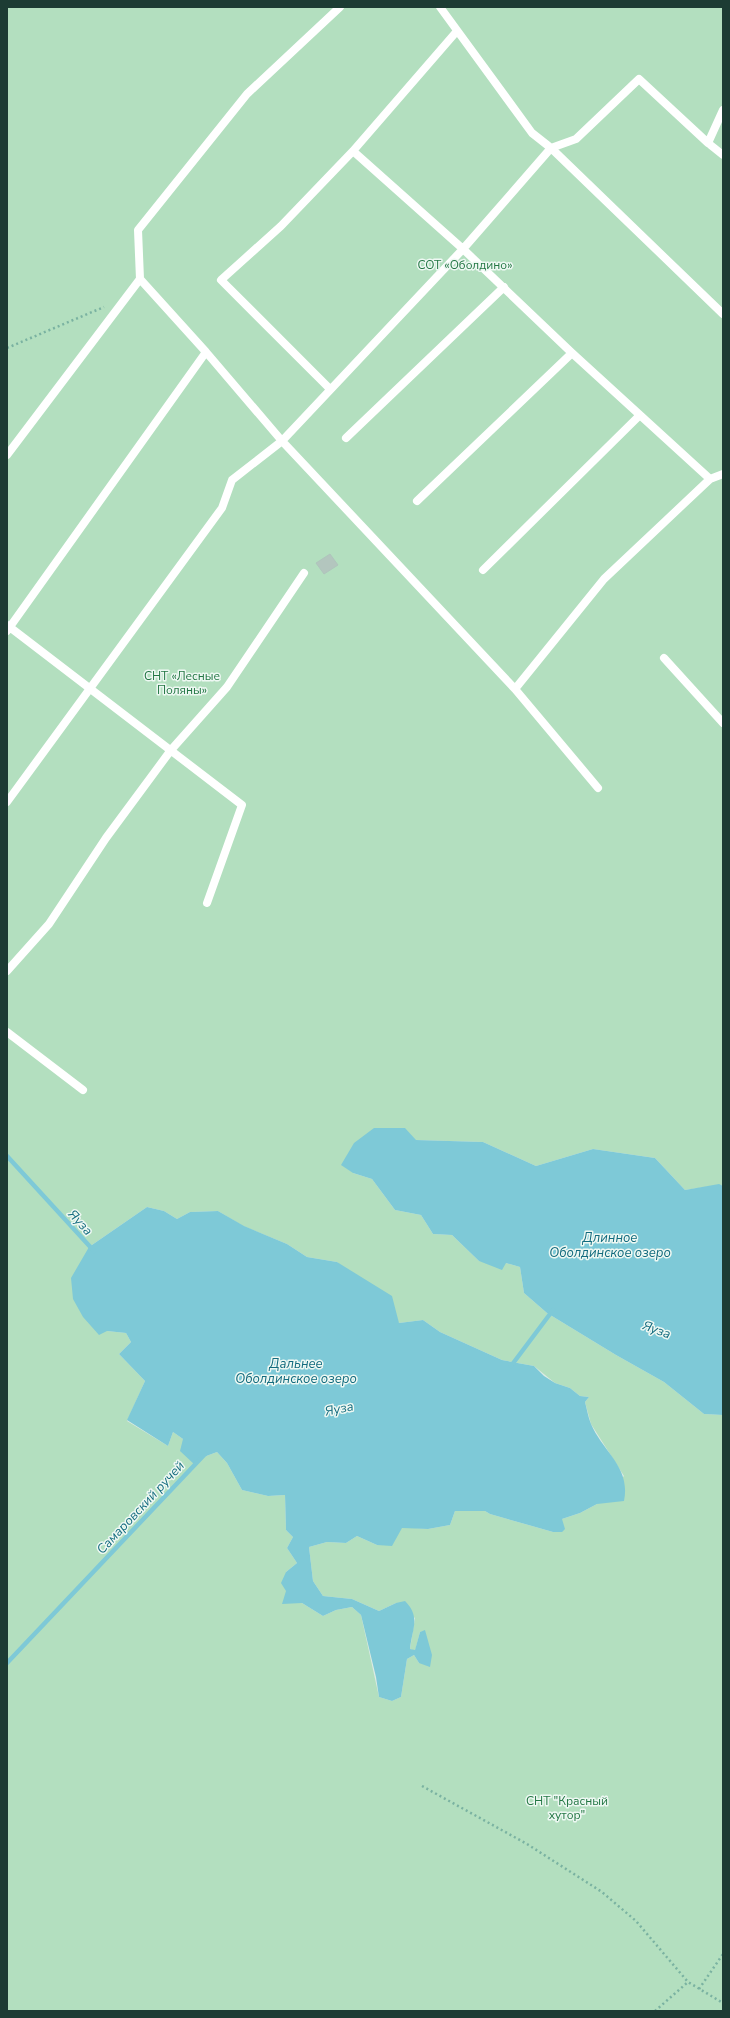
<svg xmlns="http://www.w3.org/2000/svg" width="730" height="2018" viewBox="0 0 730 2018" font-family="'Nunito Sans',sans-serif">
	<style>
		.green { fill: #b3dfbf; fill-rule: evenodd }
		.water { fill: #7ec9d7 }
		.lines { fill: none; stroke-linecap: round; stroke-linejoin: round }
		.stream { stroke: #7ec9d7; stroke-width: 4.5 }
		.building { fill: #b3c6be; stroke: #afc5bc }
		.path { stroke: #7ab2a1; stroke-width: 2.5; stroke-dasharray: 2 3; stroke-linecap: butt }
		.lane { stroke: #fff; stroke-width: 8 }
		.labels { text-anchor: middle; stroke-width: 3; stroke-linejoin: round; paint-order: stroke }
		.park-label { font-size: 12px; fill: #237744; stroke: #eef8f3 }
		.water-label { font-size: 13px; font-style: italic; fill: #126b7e; stroke: #eef8f3 }
	</style>
	<rect width="100%" height="100%" fill="#ddebe5"/>
	<path class="green" d="M7,7H723V1186L719,1185L685,1190L655,1158L593,1149L536,1166L483,1142L416,1140L353,1173L372,1179L395,1210L421,1215L433,1234L452,1235L479,1261L506,1263L520,1267L524,1293L547,1313L616,1355L664,1382L704,1414L723,1415V2011H7ZM147,1207L164,1211L177,1219L190,1212L218,1211L243,1226L287,1244L307,1257L337,1262L399,1323L423,1320L440,1332L502,1360L534,1366L555,1383L570,1388L580,1396L589,1397L585,1402L591,1424L624,1476L597,1504L580,1513L562,1519V1532H553L490,1514L485,1511H455L450,1525L428,1529L402,1527L377,1545L357,1536L346,1543L327,1542L309,1547L313,1581L323,1596L352,1599L379,1611L396,1603L415,1618L410,1649L415,1651L420,1632L425,1631L419,1663L414,1655L407,1659L401,1697L392,1701L379,1697L361,1615L352,1607L336,1610L323,1616L302,1603L286,1572L297,1563L287,1548L293,1537L286,1530L285,1495L268,1496L242,1490L227,1463L217,1452L201,1458L183,1439L173,1432L168,1446L127,1421L145,1381L119,1354L131,1342L126,1333L107,1331L89,1247Z"/>
	<path class="water" d="M374,1128H405L416,1140L483,1142L536,1166L593,1149L655,1158L685,1190L719,1184L723,1186V1415L704,1414L664,1382L616,1355L547,1313L524,1293L520,1267L506,1263L502,1270L479,1261L452,1235L433,1234L421,1215L395,1210L372,1179L353,1173L341,1165L354,1143Z
		M147,1207L164,1211L177,1219L190,1212L218,1211L244,1226L287,1244L307,1257L337,1262L392,1296L399,1323L423,1320L440,1332L502,1360L534,1366L544,1376L555,1383L570,1388L580,1396L589,1397L585,1402C587,1409 588,1417 591,1424C603,1452 631,1467 624,1501L597,1504L580,1513L562,1519L565,1529L562,1532H553L490,1514L485,1511H455L450,1525L428,1529L402,1528L392,1546L377,1545L357,1536L346,1543L327,1542L309,1547L313,1581L323,1596L352,1599L379,1611L396,1603L405,1601C421,1617 412,1629 410,1649L415,1650L420,1632L425,1630L432,1655L430,1667L419,1663L414,1655L407,1659L401,1697L392,1701L379,1697L376,1677L361,1615L352,1607L336,1610L323,1616L302,1603L282,1604L286,1591L281,1583L286,1572L297,1563L287,1548L293,1537L286,1530L285,1495L268,1496L242,1490L227,1463L217,1452L201,1458L195,1465L180,1451L183,1439L173,1432L168,1446L127,1420L145,1381L119,1354L131,1342L126,1333L107,1331L99,1335L83,1317L73,1299L71,1278L89,1247Z"/>
	<g class="lines">
		<path class="stream" d="M7,1156L94,1251
			M511,1366L553,1310
			M7,1663L205,1454"/>
	</g>
	<path class="building" d="M330,554L338,565L324,574L316,563Z"/>
	<g class="lines">
		<path class="path" d="M7,348L104,307
			M422,1786L527,1844L602,1892L636,1921L688,1982L723,2003
			M699,1989L723,1954
			M655,2011L688,1982"/>
		<path class="lane" d="M440,7L532,133L551,148L576,139L639,79L708,143
			M723,110L708,143L723,155
			M353,151L463,249L572,353L710,479
			M140,279L206,352L282,441L515,689L598,788
			M330,389L221,280L281,226L353,151L457,31
			M346,438L504,287
			M7,455L140,279L138,230L247,94L340,7
			M417,501L572,353
			M483,570L640,415
			M7,625L242,805L207,903
			M7,631L206,352
			M664,658L723,723
			M515,689L604,579L710,479L723,474
			M7,802L222,508L232,480L282,441L463,249L551,148L723,314
			M7,971L49,924L106,838L171,750L227,687L304,573
			M7,1032L83,1090"/>
	</g>
	<g class="labels">
		<g class="park-label">
			<text x="465" y="269">СОТ «Оболдино»</text>
			<text x="182" y="680">СНТ «Лесные<tspan x="182" dy="14">Поляны»</tspan></text>
			<text x="567" y="1805">СНТ "Красный<tspan x="567" dy="14">хутор"</tspan></text>
		</g>
		<g class="water-label">
			<text transform="translate(81 1222) rotate(48)" y="5">Яуза</text>
			<text x="610" y="1242">Длинное<tspan x="610" dy="15">Оболдинское озеро</tspan></text>
			<text transform="translate(657 1329) rotate(20)" y="5">Яуза</text>
			<text x="296" y="1368">Дальнее<tspan x="296" dy="15">Оболдинское озеро</tspan></text>
			<text transform="translate(339 1408) rotate(-11)" y="5">Яуза</text>
			<text transform="translate(140 1507) rotate(-47)" y="5">Самаровский ручей</text>
		</g>
	</g>
	<rect width="730" height="2018" fill="none" stroke="#1d3c34" stroke-width="16"/>
</svg>
